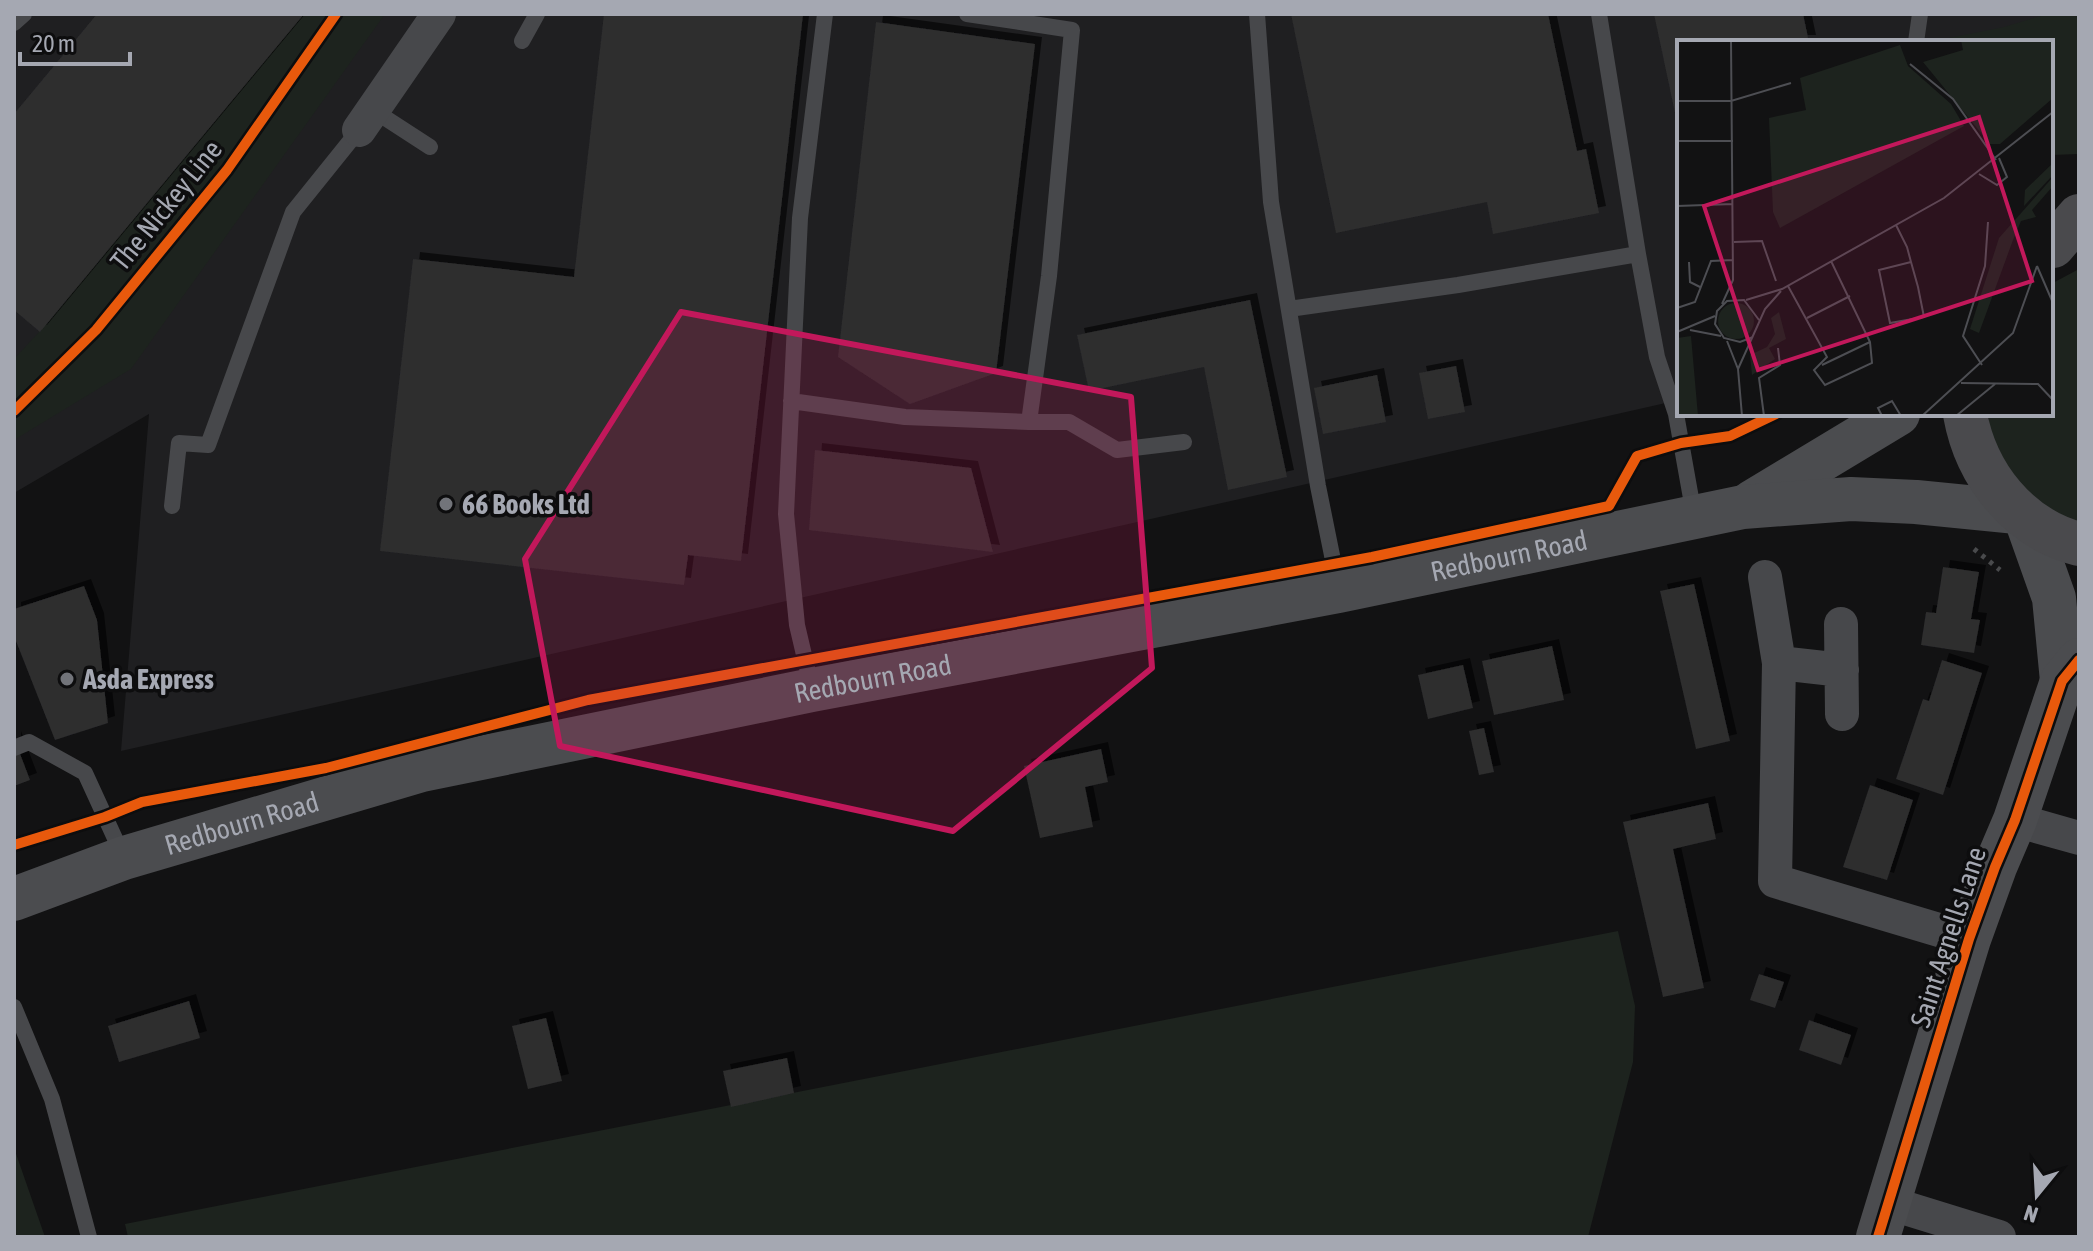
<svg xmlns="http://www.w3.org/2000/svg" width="2093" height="1251" viewBox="0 0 2093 1251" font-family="'Asap Condensed',sans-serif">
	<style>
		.built { fill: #1f1f21 }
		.green { fill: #1d231e }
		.building { fill: #2d2d2e; filter: url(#shadow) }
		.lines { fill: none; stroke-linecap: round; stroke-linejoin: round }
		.path { stroke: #494a4c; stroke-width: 5; stroke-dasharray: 4 6; stroke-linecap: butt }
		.lane { stroke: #47484b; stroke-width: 16 }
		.street { stroke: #47484b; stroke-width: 34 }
		.secondary { stroke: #4b4c4f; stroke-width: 44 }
		.primary { stroke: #4a4a4d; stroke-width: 44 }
		.cycleway-casing { stroke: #0d0d0e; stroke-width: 15 }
		.cycleway { stroke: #e8590c; stroke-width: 10 }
		.marked { fill: #c2185b; fill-opacity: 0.2; stroke: #c2185b; stroke-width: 6; stroke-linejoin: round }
		.poi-dot { fill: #72747a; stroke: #0d0d0e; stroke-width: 3 }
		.labels { text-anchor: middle; stroke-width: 7; stroke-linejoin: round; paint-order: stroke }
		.street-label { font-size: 28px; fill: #a5a8b2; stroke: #0d0d0e }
		.poi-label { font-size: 28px; font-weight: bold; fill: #a5a8b2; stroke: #0d0d0e; text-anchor: start }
		.inset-road { fill: none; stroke: #4d4e53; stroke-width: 2 }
		.view { fill: #c2185b; fill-opacity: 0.15; stroke: #c2185b; stroke-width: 4 }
		.inset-edge { fill: none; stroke: #a5a8b2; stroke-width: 4 }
	</style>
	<defs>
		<filter id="shadow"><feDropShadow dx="7" dy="-7" stdDeviation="0" flood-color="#0009"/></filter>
	</defs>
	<rect width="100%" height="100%" fill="#121213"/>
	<path class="built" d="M14,14H2079V127L2051,157V42H1679V400L121,751L149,414L14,493Z"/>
	<path class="green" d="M304,14H385L131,369L14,440V359L40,331Z
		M2047,14H2079V154L2051,155V42H1950L1949,38L2004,27Z
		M2079,269V526C2038,507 1986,465 1989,414H2051V284Z
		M1618,931L1635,1006L1633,1062L1588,1237H128L125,1224Z
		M14,1148L45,1237H14Z"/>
	<path class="building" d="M97,14H304L40,332L14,310V114Z
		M604,14H803L741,561L688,555L684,585L380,551L413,259L574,277Z
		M1291,14H1548L1577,151L1586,149L1599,213L1493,234L1487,202L1336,233Z
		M1654,14H1803L1809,42H1679L1678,127Z
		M876,22L1035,44L996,373L910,404L838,357Z
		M1250,300L1287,477L1228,490L1204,367L1089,391L1077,335Z
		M1456,366L1465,412L1428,419L1419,373Z
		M1377,375L1386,422L1323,434L1314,388Z
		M815,450L971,468L993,552L809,530Z
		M1943,567L1979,572L1971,619L1980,620L1974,653L1921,645L1926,612L1936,613Z
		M1694,584L1730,741L1696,749L1660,591Z
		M84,586L97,620L108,723L55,740L14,636V609Z
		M1552,646L1564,700L1494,715L1482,661Z
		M1942,660L1982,673L1943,795L1896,779L1923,699L1929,701Z
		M1463,665L1473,708L1428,719L1418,675Z
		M1484,728L1494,772L1479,775L1469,731Z
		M14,738L30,780L14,786Z
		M1101,749L1108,782L1085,787L1093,827L1040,838L1024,766Z
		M1870,785L1913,800L1887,880L1843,867Z
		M1708,803L1716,839L1673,849L1704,988L1663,997L1623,822Z
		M1759,974L1784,982L1775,1008L1750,1000Z
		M189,1001L200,1038L119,1062L108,1026Z
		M546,1018L562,1081L528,1089L512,1026Z
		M1809,1020L1851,1035L1841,1065L1799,1050Z
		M787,1058L794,1093L731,1107L723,1071Z"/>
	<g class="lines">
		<path class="path" d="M1974,549L2000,570"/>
		<path class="lane" d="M1257,14L1271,202L1318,486L1339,590
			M1599,14L1638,254L1657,357L1676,414L1694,515
			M14,23L24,14
			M522,41L537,14
			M1916,42L1920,14
			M373,110L430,147
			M1289,309L1458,285L1638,254
			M791,401L905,417L1029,422L1049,276L1072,30L967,14
			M1029,422H1069L1117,450L1184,442
			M172,506L179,443L208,445L293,212L359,130
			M812,689L797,625L786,514L800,218L825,14
			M14,748L29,742L85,773L123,856
			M14,1007L52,1099L89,1237"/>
		<path class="street" d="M359,130L439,14
			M1765,577L1779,663L1775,881L1969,939
			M1841,624L1842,714
			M1779,663L1842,670
			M2015,820L2079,838
			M1889,1203L1999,1237"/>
		<g class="secondary">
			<path d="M1752,502L1898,414"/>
			<path d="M2026,519L2054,598L2062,681"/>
			<path id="s1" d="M14,899L124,858L422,770L812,690L1339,591L1743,507L1851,499L1916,502L2017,512"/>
			<path d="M1878,1237L1969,939L1995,867L2015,820L2062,681L2079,660"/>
		</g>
		<path class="primary" d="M2053,246L2079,216
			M1965,414C1976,475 2018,528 2079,544"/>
		<defs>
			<path id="cycleway" d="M14,411L96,330L227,170L336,14
				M14,845L105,817L142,802L326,768L588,700L1372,557L1609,506L1637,456L1681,443L1730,436L1776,414
				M1878,1237L1969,939L1995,867L2015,820L2062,681L2079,660"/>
		</defs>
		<use href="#cycleway" class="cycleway-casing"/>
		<use href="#cycleway" class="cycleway"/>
	</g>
	<path class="marked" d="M681,312L1131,397L1152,668L953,831L560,746L525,559Z"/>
	<g class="poi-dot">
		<circle cx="446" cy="504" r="8"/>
		<circle cx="67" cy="679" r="8"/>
	</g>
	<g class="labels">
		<g class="street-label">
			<text transform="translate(166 205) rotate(-51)" y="10">The Nickey Line</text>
			<text dy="10" stroke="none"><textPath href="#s1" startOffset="1536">Redbourn Road</textPath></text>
			<text dy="10" stroke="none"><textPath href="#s1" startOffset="888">Redbourn Road</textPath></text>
			<text dy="10" stroke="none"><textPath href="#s1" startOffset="240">Redbourn Road</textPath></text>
			<text transform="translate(1948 937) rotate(-72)" y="10">Saint Agnells Lane</text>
		</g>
		<g class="poi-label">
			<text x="462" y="514">66 Books Ltd</text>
			<text x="83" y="689">Asda Express</text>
		</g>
	</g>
	<g transform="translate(1677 40)">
		<rect width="376" height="376" fill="#121213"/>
		<path d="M284,0H376V58L323,104H313L246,22L286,10ZM223,5L231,26L274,64L287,86L103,188L96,172L92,78L129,70L123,38ZM376,123V135L347,166L348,150ZM376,137V146L355,170L359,177L344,181L336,200L302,293L293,289L322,198ZM41 281a18 18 0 1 1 36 0a18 18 0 1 1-36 0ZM102,272L109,299L92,308L98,319L75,335L73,315L90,307L98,294L94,278ZM14,296L21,376H0V298Z" fill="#1d231e"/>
		<path class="inset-road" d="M233,24L276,59L319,120M0,61H54L114,43M0,101H56M302,134L320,145L330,137L322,118M0,166L56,164M219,185L230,207L234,222L241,247L247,277L213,283L202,230L234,222M57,202L85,201L99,241M12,222L13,242L23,247M360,226L376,263M111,246L150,317L137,330L148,345L195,323L193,302L154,221M69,260L105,249L267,158L376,72M45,264L56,240L54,0M0,268L18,262L34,221L56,220M130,278L173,256M13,290L44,296M0,292L38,276M76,297L63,302L47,298L38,284L40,271L50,261L67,260L82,280M50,301L61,329L65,376M145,325L193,302M305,325L286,296L308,226L311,182M61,329L88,269L104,251M284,343L361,344L376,360M87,376L82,338L103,325L101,308M205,376L201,368L215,361L224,376M245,376L336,293L360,226M279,376L318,344"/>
		<path class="view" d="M302,77L355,241L81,330L27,166Z"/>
		<rect width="376" height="376" class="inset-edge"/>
	</g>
	<rect width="2093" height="1251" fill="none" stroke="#a5a8b2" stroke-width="32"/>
	<g transform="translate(2037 1195) rotate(198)" stroke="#0d0d0e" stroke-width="6" paint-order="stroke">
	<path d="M0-6L14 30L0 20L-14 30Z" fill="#a5a8b2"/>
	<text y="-12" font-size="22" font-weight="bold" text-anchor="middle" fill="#a5a8b2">N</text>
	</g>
	<path d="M20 52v12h110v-12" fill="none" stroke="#a5a8b2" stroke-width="4"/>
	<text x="32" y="52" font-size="24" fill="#a5a8b2" stroke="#0d0d0e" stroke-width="6" paint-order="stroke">20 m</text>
</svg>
